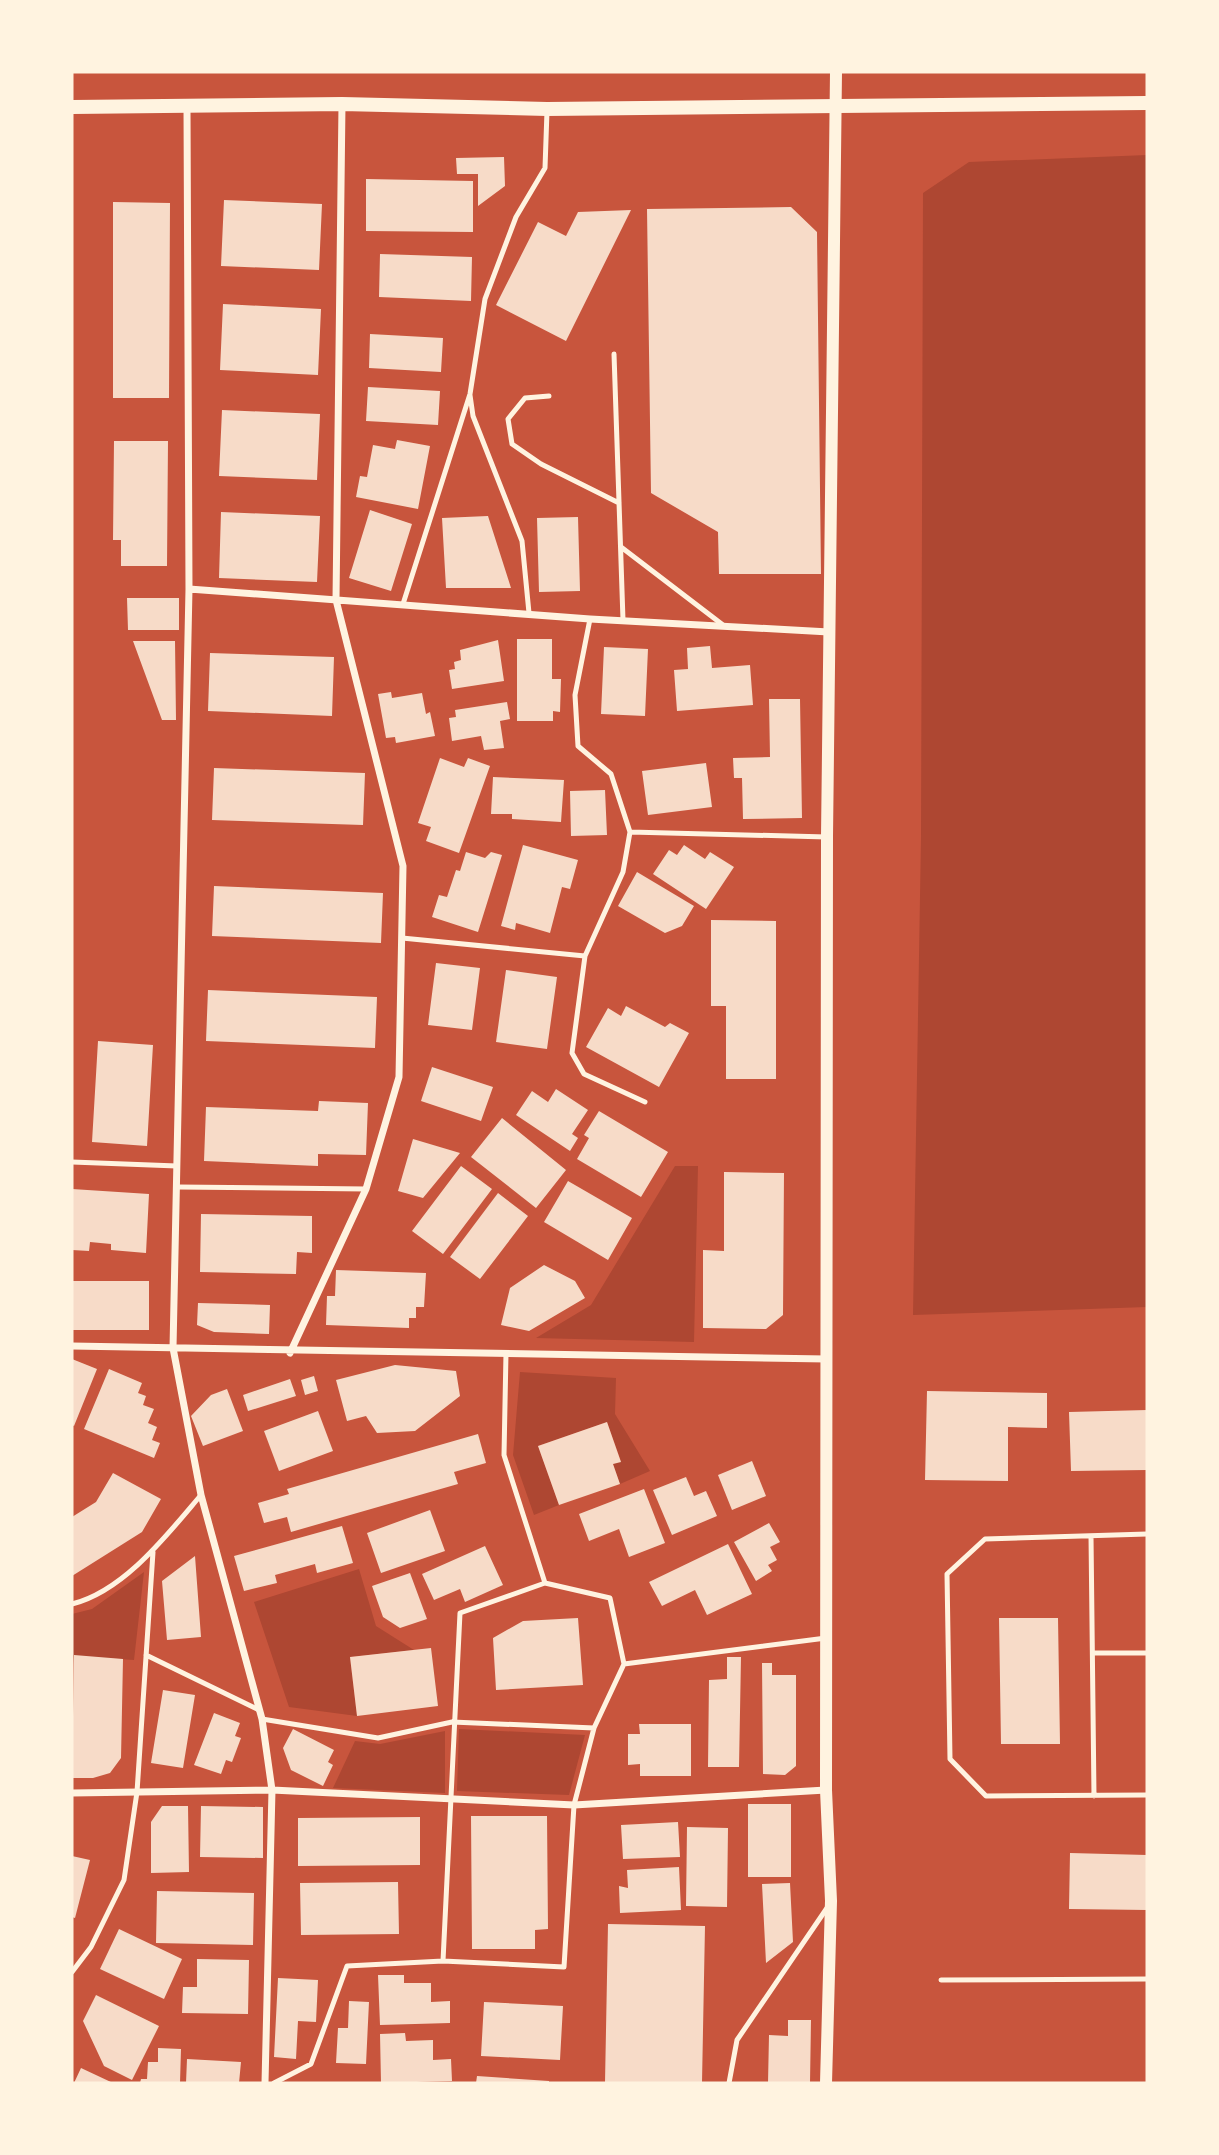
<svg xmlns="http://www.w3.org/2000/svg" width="1219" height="2155" viewBox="0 0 1219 2155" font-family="'Fira Sans',sans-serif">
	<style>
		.green { fill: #ae4732 }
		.building { fill: #f7dbc8 }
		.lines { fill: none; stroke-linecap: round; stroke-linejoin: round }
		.service { stroke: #fff3e0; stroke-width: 5 }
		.minor { stroke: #fff3e0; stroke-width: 7 }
		.tertiary { stroke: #fff3e0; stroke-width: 12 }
		.secondary { stroke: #fff3e0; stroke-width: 14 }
	</style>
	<rect width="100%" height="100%" fill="#c8553d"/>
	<path class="green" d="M1147,155V1307L913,1315L921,837L923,193L969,162Z
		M675,1166H698L694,1342L536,1338L591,1305Z
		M520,1372L616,1378L615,1414L650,1471L620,1484L613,1464L621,1461L607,1422L538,1446L559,1505L534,1515L513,1455Z
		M359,1569L376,1626L414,1650L350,1657L357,1716L289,1707L254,1602Z
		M144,1572L134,1660L74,1656L72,1671V1614L92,1609Z
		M459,1729L585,1735L569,1795L457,1791Z
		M445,1731V1793L333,1788L355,1741L380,1744Z"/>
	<path class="building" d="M504,157L505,186L478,206V174H457L456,158Z
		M366,179L473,181V232L366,231Z
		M224,200L322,204L319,270L221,266Z
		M113,202L170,203L169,398H113Z
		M791,207L817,232L821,574H719L718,532L651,493L647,209Z
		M631,210L566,341L496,305L538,222L566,236L578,212Z
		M380,254L472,257L471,301L379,297Z
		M223,304L321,309L318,375L220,370Z
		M370,334L443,338L441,372L369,368Z
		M368,387L440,391L438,425L366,421Z
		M222,410L320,414L317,480L219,476Z
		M397,440L430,446L418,509L356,497L360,476L367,477L373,445L395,449Z
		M114,441H168L167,566H121V540H113Z
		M370,510L412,524L391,591L349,578Z
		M221,512L320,516L317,582L219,578Z
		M488,516L511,588H446L442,518Z
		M578,517L580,591L539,592L537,518Z
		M127,598H179V630H128Z
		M517,639H552V679H561L560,712L553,711V721H517Z
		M498,640L504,681L452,689L449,670L455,669L454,662L461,660L460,650Z
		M133,641H175L176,720H162Z
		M710,646L712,668L750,665L753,705L677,711L674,670L688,669L687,648Z
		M604,647L648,649L645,716L601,714Z
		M210,653L334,657L332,716L208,711Z
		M391,692L392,698L422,693L426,714L430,712L435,736L396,743L395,737L386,738L378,694Z
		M769,699H800L802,818L743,819L742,778H734L733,758L770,757Z
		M507,702L510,719L500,721L504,748L484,750L481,736L452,741L449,718L456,717L455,710Z
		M440,758L464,767L468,758L490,766L459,853L426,841L431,827L418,823Z
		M706,763L712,807L648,815L642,771Z
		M214,768L365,773L363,825L212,820Z
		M493,777L564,780L561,822L512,819V814H491Z
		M605,790L607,835L571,836L570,791Z
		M523,845L578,860L570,889L562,887L550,933L516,923L515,930L501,926Z
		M684,845L705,859L710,852L734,867L706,909L653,874L669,850L677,855Z
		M466,852L485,858L491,852L502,855L478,932L432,917L439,895L447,897L456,870L460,871Z
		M637,872L694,906L682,926L665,933L618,906Z
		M214,886L383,893L381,943L212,936Z
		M711,920L776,921V1079H726V1006H711Z
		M436,963L480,968L472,1030L428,1025Z
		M506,970L557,977L547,1049L496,1042Z
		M208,990L377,997L375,1048L206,1041Z
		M626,1006L665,1027L670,1023L689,1033L659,1087L586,1047L608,1008L621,1016Z
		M98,1041L153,1045L147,1146L92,1142Z
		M432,1067L493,1087L481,1121L421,1101Z
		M556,1089L588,1110L572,1134L578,1138L570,1151L516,1115L532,1091L548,1102Z
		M319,1101L368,1103L366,1155L318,1154V1166L204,1161L206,1107L318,1111Z
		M599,1111L668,1152L641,1197L577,1159L589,1138L584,1135Z
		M502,1118L566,1170L536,1208L471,1157Z
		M413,1139L460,1153L423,1198L398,1191Z
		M461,1166L492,1189L443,1254L412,1231Z
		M724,1172L784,1173L783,1315L766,1329L703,1328V1250L724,1251Z
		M568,1181L632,1218L608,1260L544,1222Z
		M72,1189L149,1194L146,1253L111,1250V1244L90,1242L89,1251L72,1250Z
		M498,1193L528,1216L480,1279L450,1257Z
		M201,1214L312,1216V1253L297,1252L296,1274L200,1272Z
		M544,1265L575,1281L585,1298L529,1331L501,1325L510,1288Z
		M336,1270L426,1273L424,1307H416V1318H409V1328L326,1325L327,1296H335Z
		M72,1281H149V1330H72Z
		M198,1303L270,1305L269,1334L214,1332L197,1325Z
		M72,1359L97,1369L74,1426L72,1425Z
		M395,1365L456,1371L460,1396L415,1431L377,1433L366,1416L347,1421L336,1380Z
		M109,1369L142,1383L138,1393L146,1396L143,1405L154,1409L148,1423L157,1427L152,1440L160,1443L154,1458L84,1429Z
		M314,1376L318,1391L305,1395L301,1380Z
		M290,1379L296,1396L248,1411L243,1395Z
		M227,1389L243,1431L203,1446L191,1416L211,1395Z
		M927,1391L1047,1393V1428L1008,1427V1481L925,1480Z
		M1147,1410V1470L1071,1471L1069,1412Z
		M318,1411L333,1451L279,1471L264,1431Z
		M607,1422L621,1462L613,1464L620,1484L559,1505L538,1446Z
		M478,1434L486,1463L454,1472L458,1484L291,1532L287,1517L264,1523L258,1503L289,1494L287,1489Z
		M752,1461L766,1496L732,1510L718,1475Z
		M113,1473L161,1499L142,1532L72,1576V1517L96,1502Z
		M686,1477L694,1496L706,1491L717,1516L672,1535L653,1490Z
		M644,1489L665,1543L629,1557L619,1529L589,1541L579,1514Z
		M430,1510L445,1551L381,1573L367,1533Z
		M769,1523L780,1542L770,1547L777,1560L768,1565L772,1571L756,1581L734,1542Z
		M342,1526L353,1563L317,1573L315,1564L275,1575L277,1583L244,1591L234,1556Z
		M728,1544L752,1594L707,1615L695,1590L662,1606L649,1582Z
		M485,1546L503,1585L465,1602L460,1589L434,1600L422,1574Z
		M195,1556L201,1637L167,1640L162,1581Z
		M410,1573L427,1619L400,1628L383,1617L372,1586Z
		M578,1618L583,1685L496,1690L493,1638L523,1621Z
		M999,1618H1058L1060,1744H1001Z
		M431,1648L438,1706L357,1716L350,1657Z
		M74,1655L123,1659L121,1758L110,1773L93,1778H72Z
		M727,1657H741L739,1767H708L709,1680L727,1679Z
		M762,1663H772V1675H796V1766L785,1775L763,1774Z
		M163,1690L195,1695L183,1768L151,1763Z
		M214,1713L240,1723L235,1736L241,1738L232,1762L226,1760L221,1774L194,1765Z
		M639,1724H691V1776H640V1764L628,1765V1734H640Z
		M293,1729L334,1750L328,1762L333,1765L323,1786L291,1770L283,1748Z
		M748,1804H791V1877H748Z
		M162,1806H188L189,1872L151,1873V1822Z
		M201,1806L263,1807V1858L200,1857Z
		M471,1816H547L548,1929L535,1930V1949H472Z
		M420,1817V1865L298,1866V1818Z
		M678,1822L680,1857L623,1859L621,1825Z
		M687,1827L728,1828L727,1907L686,1906Z
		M1070,1853L1147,1855V1910L1069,1909Z
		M72,1856L90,1860L75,1918L72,1917Z
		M679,1867L681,1910L620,1913L619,1886L628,1888L627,1870Z
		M398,1882L399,1934L301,1935L300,1883Z
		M790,1883L793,1942L766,1963L762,1884Z
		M157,1891L254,1893L253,1945L156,1943Z
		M608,1924L705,1926L702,2083H605Z
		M119,1929L182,1959L164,1999L100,1969Z
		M197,1959L249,1960L248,2014L182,2013L183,1987H197Z
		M378,1975H404V1983H431V2002L450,2001V2023L380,2025Z
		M278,1978L318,1980L316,2022L298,2021L296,2059L274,2057Z
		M96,1995L159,2026L132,2080L104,2066L83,2021Z
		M349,2001L369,2002L366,2064L336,2063L338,2028H348Z
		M484,2002L563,2006L560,2060L481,2056Z
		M788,2020H811L810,2083H768L769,2035L788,2036Z
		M405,2033L406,2041L433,2040V2060L451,2059L452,2081L381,2083L380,2034Z
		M158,2048L181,2049L180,2083H140L141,2079H147L148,2062H158Z
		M187,2059L241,2062L239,2083H186Z
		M81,2068L113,2083H74Z
		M477,2076L549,2081V2083H476Z"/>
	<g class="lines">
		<path class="service" d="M614,354L623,620
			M470,395L473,416L522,541L529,613
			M549,396L525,398L508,419L512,444L541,464L619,503
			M621,547L723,625
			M403,604L470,394L485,299L516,217L545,168L547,111
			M590,619L575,695L578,746L611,774L630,832
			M402,938L585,956
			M645,1102L584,1074L572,1053L585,956L623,872L630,832L827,837
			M72,1162L177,1166
			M178,1187L366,1189
			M506,1353L504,1455L545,1583L610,1598L624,1664
			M1147,1534L985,1539L947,1574L950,1759L986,1796L1147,1795
			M1091,1536L1094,1796
			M72,1604C124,1591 167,1535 201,1495
			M1094,1653H1147
			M146,1655L259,1710
			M624,1664L826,1638
			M262,1719L378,1738L452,1722L594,1728
			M443,1961L564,1967L574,1805L594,1728L624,1664
			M72,1972L91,1947L124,1880L137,1792L153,1552
			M941,1980L1147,1979
			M274,2083L311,2064L347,1966L443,1961L460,1613L545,1583
			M729,2083L737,2040L829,1905"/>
		<path class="minor" d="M187,107L189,589L173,1348L201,1495L262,1719L272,1790L265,2083
			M189,589L590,619L829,632
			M72,1346C323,1352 575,1354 827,1359
			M290,1353L366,1189L399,1077L403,866L336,600L342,104
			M72,1793L272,1790L574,1805L826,1790"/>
		<path class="tertiary" d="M826,2083L831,1901L826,1790L827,837L836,72"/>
		<path class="secondary" d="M72,107L342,104L547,109L1147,103"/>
	</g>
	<rect width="1219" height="2155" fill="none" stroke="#fff3e0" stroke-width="147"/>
</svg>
